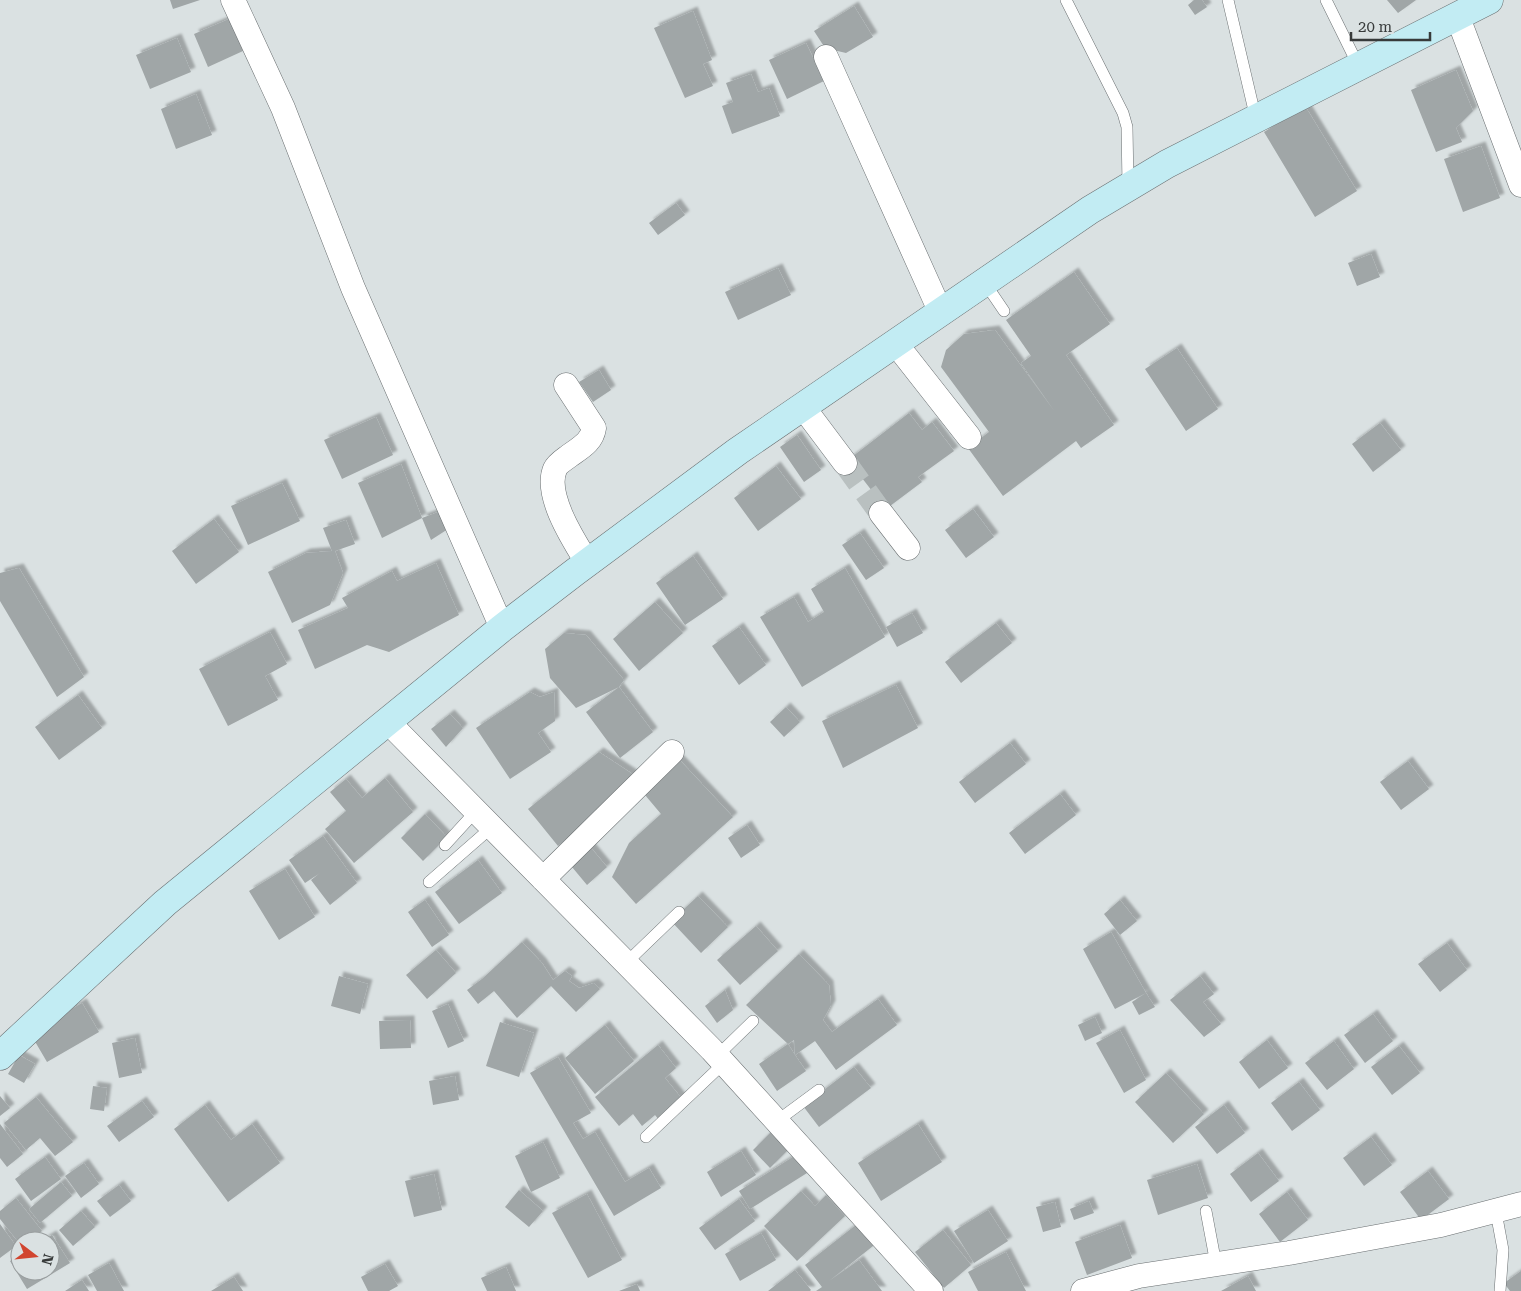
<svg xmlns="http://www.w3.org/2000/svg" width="1521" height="1291" viewBox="0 0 1521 1291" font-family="'Roboto Serif',serif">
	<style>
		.building { fill: #a0a6a7; filter: url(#shadow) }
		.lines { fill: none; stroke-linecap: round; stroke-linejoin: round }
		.street-tunnel { stroke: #b9c0c0; stroke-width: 24; stroke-dasharray: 24 12; stroke-linecap: butt }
		.lane-casing { stroke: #6a6f71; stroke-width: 12 }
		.street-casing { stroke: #6a6f71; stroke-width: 25 }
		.secondary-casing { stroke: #6a6f71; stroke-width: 29 }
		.lane { stroke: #fff; stroke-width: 11 }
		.street { stroke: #fff; stroke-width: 24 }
		.secondary { stroke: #c2ecf3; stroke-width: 28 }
	</style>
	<defs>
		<filter id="shadow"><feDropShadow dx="4.5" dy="-4.5" stdDeviation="1" flood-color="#0004"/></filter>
	</defs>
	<rect width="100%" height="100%" fill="#dae1e2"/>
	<path class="building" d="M170,0H200L173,9Z
		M1194,0H1202L1207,7L1195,15L1188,5Z
		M1387,0H1416L1398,13Z
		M854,6L873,37L846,53L825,48L814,31Z
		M693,11L712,60L703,64L713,86L685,98L654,28Z
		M229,19L243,51L208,67L194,34Z
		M177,38L191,72L150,89L136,55Z
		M806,43L824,81L787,99L769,60Z
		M1456,70L1473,111L1456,128L1462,142L1436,152L1411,90Z
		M751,74L758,92L769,88L780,116L732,134L722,106L733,102L726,83Z
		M196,94L212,135L176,149L161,109Z
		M1305,106L1357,191L1315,217L1264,132Z
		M1481,146L1500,198L1463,212L1444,159Z
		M676,203L685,215L658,235L649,223Z
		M1371,254L1380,277L1357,286L1348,263Z
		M778,268L791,295L738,320L725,292Z
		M1074,272L1110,324L1066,355L1114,425L1081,448L1076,441L1003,496L968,448L989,432L941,367L946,350L964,334L995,330L1055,412L1021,363L1031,356L1006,320Z
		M1177,348L1218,409L1186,431L1145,369Z
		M599,370L611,390L593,402L579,382Z
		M909,413L922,430L932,422L954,451L918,477L922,482L886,509L848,460Z
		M376,417L393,455L342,479L324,440Z
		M1380,423L1401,450L1373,472L1352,444Z
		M797,435L821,470L804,482L780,447Z
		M401,464L422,518L382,538L358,483Z
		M776,466L801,499L758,531L734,498Z
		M282,483L300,521L248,545L231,506Z
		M973,509L994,537L966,558L945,530Z
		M441,511L448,529L431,540L422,518Z
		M214,519L239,552L196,584L172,551Z
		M346,520L355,544L335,551L343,573L330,605L292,623L268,572L306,553L332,551L323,528Z
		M860,533L884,568L866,580L842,545Z
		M693,556L723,599L685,625L656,583Z
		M436,563L459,615L389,652L367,645L315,669L298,630L348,608L342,598L392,571L397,581Z
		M19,568L84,677L57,697L0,601V573Z
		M845,568L885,637L802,687L760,617L794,597L808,622L824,612L811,589Z
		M655,602L683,633L639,671L613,639Z
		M912,613L923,633L897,647L886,627Z
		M996,623L1012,643L961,683L945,662Z
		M739,627L766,665L739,685L712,646Z
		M270,632L287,664L265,676L278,700L228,726L199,669Z
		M564,633L586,635L624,680L619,687L576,708L550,678L545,649Z
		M896,685L918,728L843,768L822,721Z
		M619,687L653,732L620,758L586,712Z
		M530,692L540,697L554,692L555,721L538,733L551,752L510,779L476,728Z
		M78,695L102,728L59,760L35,727Z
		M786,707L800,722L784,737L770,722Z
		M450,714L463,728L446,747L431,729Z
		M1010,743L1026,764L975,803L959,782Z
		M599,752L640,779L558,846L528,809Z
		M675,755L733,817L636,904L612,877L629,843L661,814L640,789Z
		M1408,761L1429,789L1401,810L1380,782Z
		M385,778L413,812L354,863L325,829L346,811L330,792L346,779L362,798Z
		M1060,794L1076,815L1025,854L1009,833Z
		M425,814L447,837L423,861L401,838Z
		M747,825L760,845L741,858L728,838Z
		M323,836L357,883L330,905L311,880L320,873L305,883L289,860Z
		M587,843L607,867L587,885L567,861Z
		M478,860L502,893L459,924L435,892Z
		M285,869L315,917L279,940L249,891Z
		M698,896L728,927L701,953L671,921Z
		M425,900L449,935L432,947L408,912Z
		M1120,900L1137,921L1120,935L1104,914Z
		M756,926L778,951L740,985L717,960Z
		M1111,932L1146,993L1115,1009L1083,949Z
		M522,942L542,963L553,980L565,971L572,976L569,981L579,988L594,983L600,989L576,1012L551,986L517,1018L494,991L478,1004L467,990L482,979Z
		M1447,943L1467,970L1440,992L1418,964Z
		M436,950L456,973L427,999L406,975Z
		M799,954L829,985L831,1005L823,1020L832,1032L878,999L897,1025L836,1070L815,1041L795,1055L806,1071L777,1091L759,1064L788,1044L795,1055L794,1040L788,1044L746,1005Z
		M339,976L368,984L360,1014L331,1006Z
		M1200,976L1214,994L1203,1002L1221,1024L1204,1037L1170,1000Z
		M725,990L733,1010L717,1023L705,1006Z
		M1146,993L1155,1007L1139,1015L1132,1002Z
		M82,1003L99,1032L47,1062L30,1033Z
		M448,1004L464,1041L448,1048L432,1011Z
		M1373,1014L1393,1041L1365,1063L1344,1035Z
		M1095,1017L1102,1033L1085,1041L1078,1025Z
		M410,1020L411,1048L380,1049L379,1021Z
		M500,1022L534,1033L519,1077L486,1066Z
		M605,1025L634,1061L595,1094L565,1058Z
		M1120,1030L1146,1080L1124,1093L1096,1043Z
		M135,1038L142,1073L119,1078L112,1043Z
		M1267,1040L1288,1068L1259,1089L1239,1062Z
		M1334,1041L1354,1069L1327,1090L1305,1063Z
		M658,1045L676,1068L665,1078L683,1100L659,1120L655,1115L642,1126L633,1114L619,1126L595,1097Z
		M1399,1046L1420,1073L1392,1095L1371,1067Z
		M19,1055L35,1064L24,1083L8,1074Z
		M558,1057L591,1113L573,1123L583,1139L595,1132L625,1182L649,1168L661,1188L614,1216L530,1073Z
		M854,1067L871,1088L819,1127L803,1106Z
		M1166,1073L1204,1114L1173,1143L1135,1102Z
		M455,1076L459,1100L433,1105L429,1081Z
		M1299,1082L1320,1110L1292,1131L1271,1103Z
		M93,1086L107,1088L104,1111L90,1109Z
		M0,1096L10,1108L0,1116Z
		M36,1097L73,1142L55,1156L40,1138L26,1150L4,1123Z
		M142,1101L154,1117L119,1142L107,1126Z
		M205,1105L231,1140L252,1124L280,1163L228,1202L174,1129Z
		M1224,1105L1245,1133L1217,1154L1195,1127Z
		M0,1124L23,1154L7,1167L0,1158Z
		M918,1124L942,1162L881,1201L858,1163Z
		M771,1132L788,1150L770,1168L753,1150Z
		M1371,1137L1392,1165L1364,1186L1343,1158Z
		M543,1142L560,1178L531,1192L515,1156Z
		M741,1151L756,1175L721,1197L707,1172Z
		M1258,1153L1279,1181L1251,1202L1230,1174Z
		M796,1155L807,1173L750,1209L739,1191Z
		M45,1157L61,1179L31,1201L15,1179Z
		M84,1163L99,1184L81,1198L65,1176Z
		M1197,1164L1208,1198L1158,1215L1147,1180Z
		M1428,1171L1449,1199L1421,1220L1400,1192Z
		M434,1174L442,1210L414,1217L405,1181Z
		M61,1182L72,1196L40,1223L29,1209Z
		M119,1185L131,1201L110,1217L97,1201Z
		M519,1190L543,1211L529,1227L505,1207Z
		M801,1191L815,1206L826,1195L845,1216L797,1261L764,1226Z
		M1287,1192L1308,1220L1280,1242L1259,1214Z
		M587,1194L622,1260L588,1278L552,1213Z
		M16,1198L42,1231L30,1241H20V1244L0,1219V1211Z
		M739,1199L755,1221L715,1250L699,1228Z
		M1089,1201L1094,1213L1074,1220L1070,1209Z
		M1055,1202L1061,1227L1043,1232L1036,1207Z
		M988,1210L1008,1241L974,1263L954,1231Z
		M81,1211L95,1227L73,1246L59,1230Z
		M861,1221L878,1242L829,1281L859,1260L882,1291H816L822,1287L805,1265Z
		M0,1224L16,1246L0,1258Z
		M1120,1225L1132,1258L1087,1275L1075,1242Z
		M943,1230L971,1265L944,1288L915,1252Z
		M761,1233L776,1260L740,1281L725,1254Z
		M52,1235L70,1263L27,1289L10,1261L20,1255V1271H50V1241H42Z
		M1006,1252L1026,1291H978L968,1272Z
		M109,1263L124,1291H97L88,1275Z
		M385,1264L398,1286L389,1291H368L361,1277Z
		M506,1267L516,1291H487L481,1278Z
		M795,1270L811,1290L810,1291H768Z
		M1521,1271V1291H1510L1504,1283Z
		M1248,1276L1256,1291H1221Z
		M234,1277L243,1291H211Z
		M82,1280L89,1291H65Z
		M637,1284L640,1291H619Z"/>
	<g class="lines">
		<path class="street-tunnel" d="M845,463L881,513"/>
		<defs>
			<path id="lane" d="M1066,0L1123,113L1127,127L1128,185
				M1228,0L1256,119
				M1326,0L1359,67
				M985,283L1004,311
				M445,845L476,811
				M429,882L492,827
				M626,963L679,912
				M717,1056L753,1021
				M777,1121L819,1090
				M646,1137L724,1063
				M1206,1211L1216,1264
				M1496,1212L1503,1250L1500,1291"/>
			<path id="street" d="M233,0L283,108L353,288L502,628
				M1457,15L1521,185
				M826,57L941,313
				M896,344L969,437
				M566,385L594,428C592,442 580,448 569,456C565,459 557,464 555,469C544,495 574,541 587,562
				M803,407L845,463
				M881,513L908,548
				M388,722L712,1050L931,1291
				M543,879L672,752
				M1083,1291L1139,1276L1289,1253L1441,1225L1521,1204"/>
			<path id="secondary" d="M0,1056L165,903L502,628L575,572L738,451L1090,210L1167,164L1489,0"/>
		</defs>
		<use href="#lane" class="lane-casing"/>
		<use href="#street" class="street-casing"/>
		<use href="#secondary" class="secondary-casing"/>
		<use href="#lane" class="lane"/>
		<use href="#street" class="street"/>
		<use href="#secondary" class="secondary"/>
	</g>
	<g transform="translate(35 1256) rotate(106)"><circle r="24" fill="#dae1e2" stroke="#999e9f"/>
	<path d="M0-4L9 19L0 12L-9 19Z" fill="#d1452f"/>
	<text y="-8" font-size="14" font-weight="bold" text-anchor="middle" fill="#373a3a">N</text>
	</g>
	<path d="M1351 32v8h79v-8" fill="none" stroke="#373a3a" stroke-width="2.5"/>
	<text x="1358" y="32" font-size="15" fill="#373a3a" stroke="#dae1e2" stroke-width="4" paint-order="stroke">20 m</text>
</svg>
